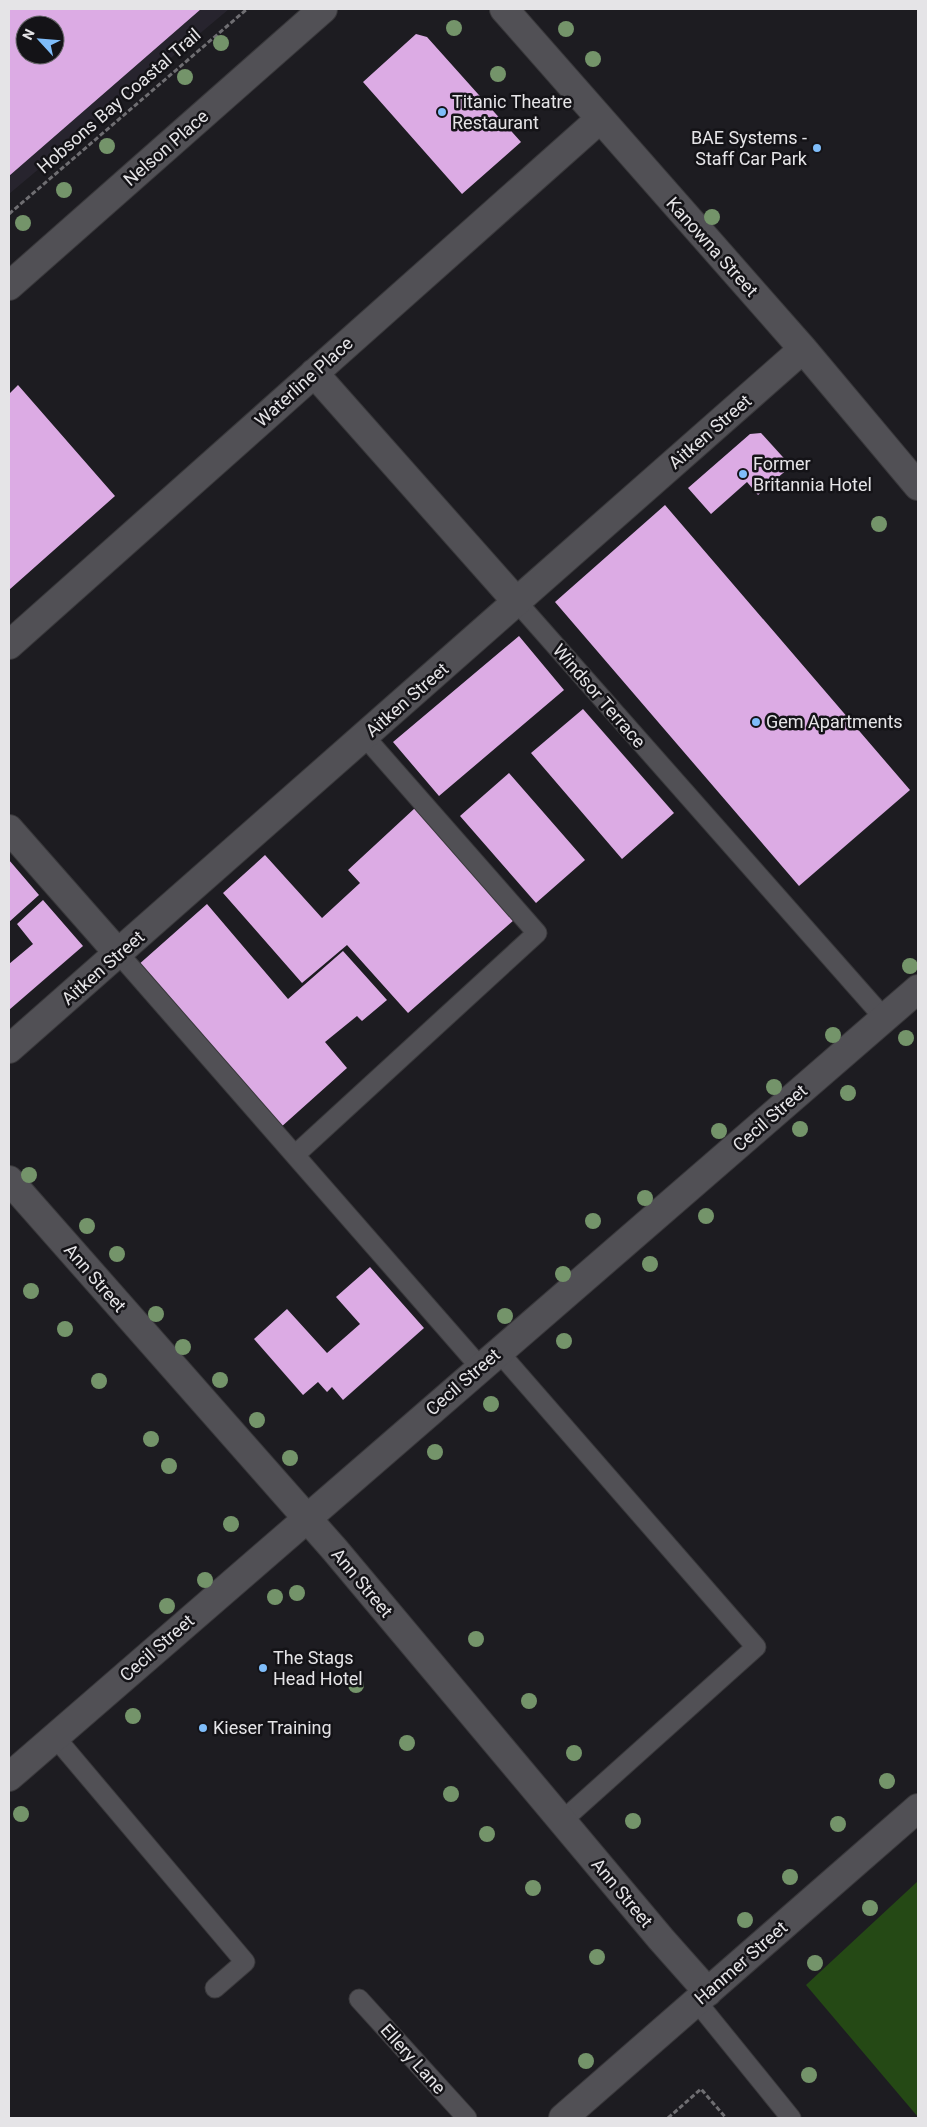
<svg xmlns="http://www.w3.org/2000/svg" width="927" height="2127" viewBox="0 0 927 2127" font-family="Roboto,sans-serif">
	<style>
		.built { fill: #27242e; fill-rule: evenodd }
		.green { fill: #254915 }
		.building { fill: #dcabe4; fill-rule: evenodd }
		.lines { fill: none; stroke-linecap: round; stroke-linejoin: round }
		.lane-casing { stroke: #39383b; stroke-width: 21 }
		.street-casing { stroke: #39383b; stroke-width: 30 }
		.secondary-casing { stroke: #39383b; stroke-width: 30 }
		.path { stroke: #6f6e72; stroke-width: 3; stroke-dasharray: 5 2.5; stroke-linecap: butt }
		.lane { stroke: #515055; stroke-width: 19 }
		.street { stroke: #515055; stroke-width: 28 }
		.secondary { stroke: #515055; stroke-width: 28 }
		.tree { fill: #74946a }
		.poi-dot { fill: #7fbdfa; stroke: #141317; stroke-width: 2 }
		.labels { text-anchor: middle; stroke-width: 5; stroke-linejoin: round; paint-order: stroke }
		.street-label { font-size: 18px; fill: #e5e4e7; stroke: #141317 }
		.poi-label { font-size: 18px; fill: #e5e4e7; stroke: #141317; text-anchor: start }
	</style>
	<rect width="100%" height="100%" fill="#1d1c21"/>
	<path class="built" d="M9,9H229L9,194ZM25,25H55V55H25Z"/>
	<path class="green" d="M918,1881V2117L806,1985Z"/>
	<path class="building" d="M9,9H201L9,176ZM25,25H55V55H25Z
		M416,34L427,37L521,142L462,194L363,82Z
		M18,385L115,496L9,590V394Z
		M761,433L791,466L758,495L747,482L711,514L688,488L750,434Z
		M665,505L910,790L799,886L555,602Z
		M519,636L564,690L439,796L393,742Z
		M583,709L674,813L622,859L531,753Z
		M509,773L585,860L536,903L460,816Z
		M415,808L514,920L408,1013L347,945L302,983L223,893L265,855L322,918L360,883L348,870Z
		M9,860L39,895L9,922Z
		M43,900L83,946L9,1010V964L33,944L17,924Z
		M207,904L288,999L343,951L387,1000L362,1021L357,1016L325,1042L347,1068L280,1128L137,966Z
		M370,1267L424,1328L343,1400L332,1387L327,1392L318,1382L303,1395L254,1339L287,1309L327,1353L360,1324L336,1297Z"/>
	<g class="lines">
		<defs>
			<path id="lane" d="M517,602L885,1019
				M119,954L480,1367
				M295,1155L537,933L365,737
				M498,1351L756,1647L562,1821
				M55,1737L245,1962L215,1988
				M359,1999L467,2118
				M697,2002L791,2118"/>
			<path id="street" d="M504,9L803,349L918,486
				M314,373L517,602
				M9,645L600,119
				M9,829L119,954
				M9,1049L803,349
				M9,1180L335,1550L661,1939L708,1992
				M9,1777L918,989
				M563,2118L918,1808"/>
			<path id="secondary" d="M9,286L323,9"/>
		</defs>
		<use href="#lane" class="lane-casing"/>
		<use href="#street" class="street-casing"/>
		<use href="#secondary" class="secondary-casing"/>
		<path class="path" d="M9,214L247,9
			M668,2118L701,2089L726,2118"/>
		<use href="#lane" class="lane"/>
		<use href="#street" class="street"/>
		<use href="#secondary" class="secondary"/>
	</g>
	<g class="tree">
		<circle cx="454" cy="28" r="8"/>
		<circle cx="566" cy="29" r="8"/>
		<circle cx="221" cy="43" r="8"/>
		<circle cx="593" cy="59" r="8"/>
		<circle cx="498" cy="74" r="8"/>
		<circle cx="185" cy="77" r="8"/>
		<circle cx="107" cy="146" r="8"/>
		<circle cx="64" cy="190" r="8"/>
		<circle cx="712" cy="217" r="8"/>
		<circle cx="23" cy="223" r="8"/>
		<circle cx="879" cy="524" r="8"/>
		<circle cx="910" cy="966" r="8"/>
		<circle cx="833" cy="1035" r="8"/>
		<circle cx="906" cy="1038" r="8"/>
		<circle cx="774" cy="1087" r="8"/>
		<circle cx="848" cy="1093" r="8"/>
		<circle cx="800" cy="1129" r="8"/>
		<circle cx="719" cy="1131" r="8"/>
		<circle cx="29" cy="1175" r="8"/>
		<circle cx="645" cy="1198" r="8"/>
		<circle cx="706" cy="1216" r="8"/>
		<circle cx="593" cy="1221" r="8"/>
		<circle cx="87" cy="1226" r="8"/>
		<circle cx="117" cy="1254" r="8"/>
		<circle cx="650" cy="1264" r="8"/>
		<circle cx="563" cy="1274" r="8"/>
		<circle cx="31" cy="1291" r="8"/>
		<circle cx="156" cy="1314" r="8"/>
		<circle cx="505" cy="1316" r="8"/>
		<circle cx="65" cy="1329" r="8"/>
		<circle cx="564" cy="1341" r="8"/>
		<circle cx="183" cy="1347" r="8"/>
		<circle cx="220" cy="1380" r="8"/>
		<circle cx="99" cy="1381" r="8"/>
		<circle cx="491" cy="1404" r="8"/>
		<circle cx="257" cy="1420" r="8"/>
		<circle cx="151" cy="1439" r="8"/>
		<circle cx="435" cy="1452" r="8"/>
		<circle cx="290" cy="1458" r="8"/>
		<circle cx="169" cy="1466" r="8"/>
		<circle cx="231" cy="1524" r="8"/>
		<circle cx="205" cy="1580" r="8"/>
		<circle cx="297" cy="1593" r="8"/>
		<circle cx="275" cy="1597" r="8"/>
		<circle cx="167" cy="1606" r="8"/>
		<circle cx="476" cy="1639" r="8"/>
		<circle cx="356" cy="1685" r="8"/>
		<circle cx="529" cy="1701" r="8"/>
		<circle cx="133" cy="1716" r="8"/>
		<circle cx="407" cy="1743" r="8"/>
		<circle cx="574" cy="1753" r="8"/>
		<circle cx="887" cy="1781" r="8"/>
		<circle cx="451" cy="1794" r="8"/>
		<circle cx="21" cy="1814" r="8"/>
		<circle cx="633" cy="1821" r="8"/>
		<circle cx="838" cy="1824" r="8"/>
		<circle cx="487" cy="1834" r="8"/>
		<circle cx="790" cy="1877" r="8"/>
		<circle cx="533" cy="1888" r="8"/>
		<circle cx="870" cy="1908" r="8"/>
		<circle cx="745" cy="1920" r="8"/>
		<circle cx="597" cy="1957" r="8"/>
		<circle cx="815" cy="1963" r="8"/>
		<circle cx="586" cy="2061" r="8"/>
		<circle cx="809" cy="2075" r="8"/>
	</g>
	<g class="poi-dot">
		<circle cx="442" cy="112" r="5"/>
		<circle cx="817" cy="148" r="5"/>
		<circle cx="743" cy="474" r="5"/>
		<circle cx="756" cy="722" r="5"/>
		<circle cx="263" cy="1668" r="5"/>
		<circle cx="203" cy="1728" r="5"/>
	</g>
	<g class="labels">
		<g class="street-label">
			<text transform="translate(119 101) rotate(-41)" y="6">Hobsons Bay Coastal Trail</text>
			<text transform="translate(166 148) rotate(-41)" y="6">Nelson Place</text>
			<text transform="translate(712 247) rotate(48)" y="6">Kanowna Street</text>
			<text transform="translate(304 382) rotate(-42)" y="6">Waterline Place</text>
			<text transform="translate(710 432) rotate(-41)" y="6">Aitken Street</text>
			<text transform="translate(599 696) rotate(49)" y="6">Windsor Terrace</text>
			<text transform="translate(407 700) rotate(-41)" y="6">Aitken Street</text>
			<text transform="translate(103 968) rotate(-41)" y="6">Aitken Street</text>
			<text transform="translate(770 1118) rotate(-41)" y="6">Cecil Street</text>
			<text transform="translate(95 1278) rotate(49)" y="6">Ann Street</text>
			<text transform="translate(463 1382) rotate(-41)" y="6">Cecil Street</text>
			<text transform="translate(362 1583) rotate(50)" y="6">Ann Street</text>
			<text transform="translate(157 1648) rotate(-41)" y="6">Cecil Street</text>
			<text transform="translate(622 1893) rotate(50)" y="6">Ann Street</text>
			<text transform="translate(741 1963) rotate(-41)" y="6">Hanmer Street</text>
			<text transform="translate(413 2059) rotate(48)" y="6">Ellery Lane</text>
		</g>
		<g class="poi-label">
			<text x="452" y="108">Titanic Theatre<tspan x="452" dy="21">Restaurant</tspan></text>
			<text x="807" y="144" text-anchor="end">BAE Systems -<tspan x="807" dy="21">Staff Car Park</tspan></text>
			<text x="753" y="470">Former<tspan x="753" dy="21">Britannia Hotel</tspan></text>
			<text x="766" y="728">Gem Apartments</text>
			<text x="273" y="1664">The Stags<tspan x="273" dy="21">Head Hotel</tspan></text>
			<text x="213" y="1734">Kieser Training</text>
		</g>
	</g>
	<rect width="927" height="2127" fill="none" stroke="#e5e4e7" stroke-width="20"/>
	<g transform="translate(40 40) rotate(296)"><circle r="24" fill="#141317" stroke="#68676a"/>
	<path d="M0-4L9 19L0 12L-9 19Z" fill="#7fbdfa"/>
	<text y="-8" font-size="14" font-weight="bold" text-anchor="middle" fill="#e5e4e7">N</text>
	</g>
</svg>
